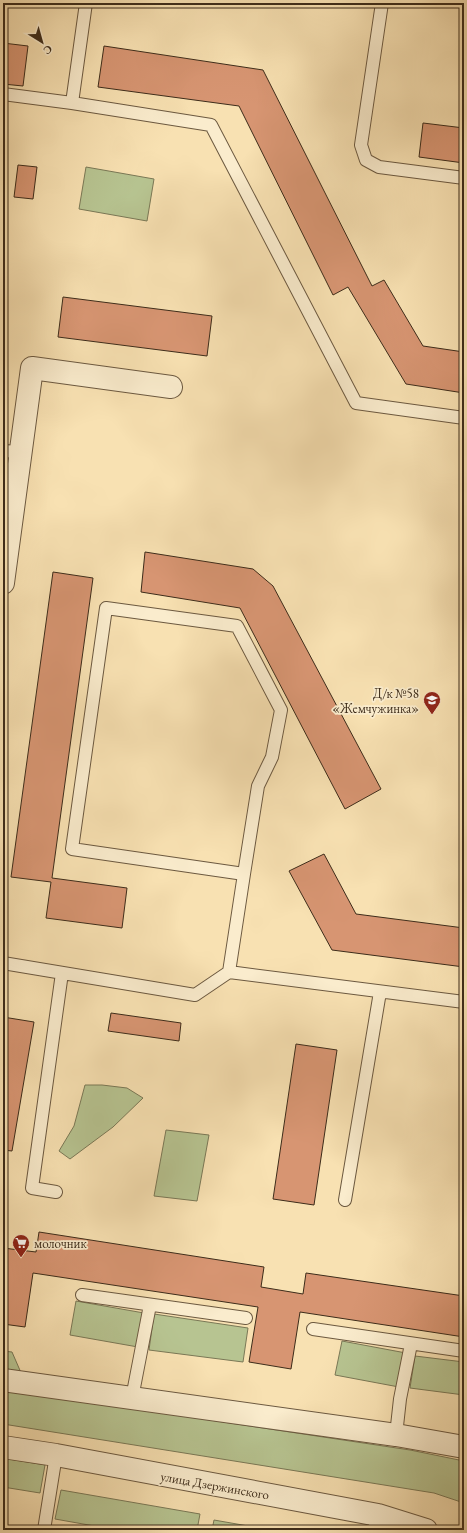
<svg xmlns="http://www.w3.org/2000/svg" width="467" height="1533" viewBox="0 0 467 1533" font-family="'EB Garamond',serif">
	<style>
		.green { fill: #b7c491; stroke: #7a7856 }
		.building { fill: #d79572; stroke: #3d2c1a }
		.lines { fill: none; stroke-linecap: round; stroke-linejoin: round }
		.service-casing { stroke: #6c5940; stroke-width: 14 }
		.minor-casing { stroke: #6c5940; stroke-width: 24 }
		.tertiary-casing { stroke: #6c5940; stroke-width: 24 }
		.service { stroke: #faeccd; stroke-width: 12 }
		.minor { stroke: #faeccd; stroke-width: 22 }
		.tertiary { stroke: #faeccd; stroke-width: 22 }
		.labels { text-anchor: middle; stroke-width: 3.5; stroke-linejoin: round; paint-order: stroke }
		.poi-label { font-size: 13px; fill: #3d2c1a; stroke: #faeccd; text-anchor: end }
		.street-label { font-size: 13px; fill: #3d2c1a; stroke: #faeccd }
	</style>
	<rect width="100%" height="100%" fill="#f8e1b2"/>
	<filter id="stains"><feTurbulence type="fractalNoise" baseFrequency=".005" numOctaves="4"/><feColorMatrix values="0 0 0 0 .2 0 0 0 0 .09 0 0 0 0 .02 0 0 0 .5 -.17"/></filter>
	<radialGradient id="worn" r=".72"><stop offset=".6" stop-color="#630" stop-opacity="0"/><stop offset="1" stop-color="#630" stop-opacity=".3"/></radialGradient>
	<path class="green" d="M86,167L154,179L147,221L79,209Z
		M85,1085H102L127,1088L143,1098L113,1127L70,1159L59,1151L74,1126Z
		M166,1130L209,1135L197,1201L154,1196Z
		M76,1301L144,1313L138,1347L70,1335Z
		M154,1314L248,1328L243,1362L149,1350Z
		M342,1341L406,1353L399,1387L335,1375Z
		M3,1351L12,1352L22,1375L3,1372Z
		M415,1356L464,1362V1395L410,1388Z
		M3,1389L410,1450L464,1461V1503L434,1493L3,1424Z
		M3,1458L45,1465L40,1493L3,1487Z
		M61,1490L200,1514L197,1530H117L55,1519Z
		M214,1520L271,1530H212Z"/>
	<path class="building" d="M3,43L28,46L23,86L3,84Z
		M104,46L263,70L372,286L384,280L423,346L464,352V393L406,384L348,287L333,295L239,106L98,87Z
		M423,123L464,128V163L419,157Z
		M18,165L37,167L33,199L14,197Z
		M63,297L212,316L207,356L58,337Z
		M145,552L253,569L273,586L381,789L345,809L240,608L141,592Z
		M53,572L93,578L52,878L127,888L122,928L46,918L51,882L11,877Z
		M324,854L356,914L464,928V967L332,950L289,871Z
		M111,1013L181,1023L179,1041L108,1031Z
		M3,1017L34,1022L12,1151L3,1150Z
		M296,1044L337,1050L314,1205L273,1199Z
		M39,1232L264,1267L261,1287L303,1294L306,1273L464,1296V1337L300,1312L291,1369L249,1362L258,1307L33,1273L25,1327L3,1324V1248L36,1252Z"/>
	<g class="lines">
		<defs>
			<path id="service" d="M86,3L72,103L211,125L356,403L464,418
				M382,3L361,145L366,160L379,167L464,178
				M3,94L72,103
				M3,451L20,452
				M3,963L195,995L229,972L464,1002
				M229,972L244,874L72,849L106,608L237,626L281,710L272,757L258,786L244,874
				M56,1192L32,1188L62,973
				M345,1200L380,992
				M82,1295L246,1318
				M313,1329L464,1351
				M132,1398L150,1305
				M396,1435L400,1399L411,1344
				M44,1530L56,1455
				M374,1530L378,1515"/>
			<path id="minor" d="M3,583L32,368L171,387
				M3,1380L396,1435L464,1447"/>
			<path id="tertiary" d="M3,1447L56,1455L378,1515L426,1530"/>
		</defs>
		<use href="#service" class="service-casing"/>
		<use href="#minor" class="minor-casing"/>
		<use href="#tertiary" class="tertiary-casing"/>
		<use href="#service" class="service"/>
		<use href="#minor" class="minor"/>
		<use href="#tertiary" class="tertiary"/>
	</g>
	<defs>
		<symbol id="school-pin" viewBox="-11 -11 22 30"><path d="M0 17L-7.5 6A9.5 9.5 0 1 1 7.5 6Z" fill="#8f2418" stroke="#faeccd"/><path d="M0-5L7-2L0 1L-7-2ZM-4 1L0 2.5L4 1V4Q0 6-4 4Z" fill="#fff"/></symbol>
		<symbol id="supermarket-pin" viewBox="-11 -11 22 30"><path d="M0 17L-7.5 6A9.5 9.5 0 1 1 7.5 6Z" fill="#8f2418" stroke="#faeccd"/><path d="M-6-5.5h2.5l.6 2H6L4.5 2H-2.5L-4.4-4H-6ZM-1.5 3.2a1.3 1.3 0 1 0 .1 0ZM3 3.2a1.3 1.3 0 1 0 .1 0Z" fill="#fff"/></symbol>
	</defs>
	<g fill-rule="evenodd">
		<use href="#school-pin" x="422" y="690" width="20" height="27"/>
		<use href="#supermarket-pin" x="11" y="1233" width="20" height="27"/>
	</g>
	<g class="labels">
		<g class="poi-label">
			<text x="419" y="698">Д/к №58<tspan x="419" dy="15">«Жемчужинка»</tspan></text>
			<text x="34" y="1248" text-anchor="start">молочник</text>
		</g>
		<g class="street-label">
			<text transform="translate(215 1485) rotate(10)" y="5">улица Дзержинского</text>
		</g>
	</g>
	<rect width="467" height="1533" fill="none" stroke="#f8e1b2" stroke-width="16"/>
	<rect x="4" y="4" width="459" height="1525" fill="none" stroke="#3d2c1a" stroke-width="2"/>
	<rect x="8" y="8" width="451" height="1517" fill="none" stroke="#3d2c1a"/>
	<g transform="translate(42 42) rotate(143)" stroke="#faeccd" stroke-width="3" paint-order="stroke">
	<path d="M0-3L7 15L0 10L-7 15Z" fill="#3d2c1a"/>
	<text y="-6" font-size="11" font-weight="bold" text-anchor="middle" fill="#3d2c1a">С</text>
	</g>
	<rect width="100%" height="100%" filter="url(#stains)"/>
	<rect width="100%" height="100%" fill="url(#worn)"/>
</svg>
